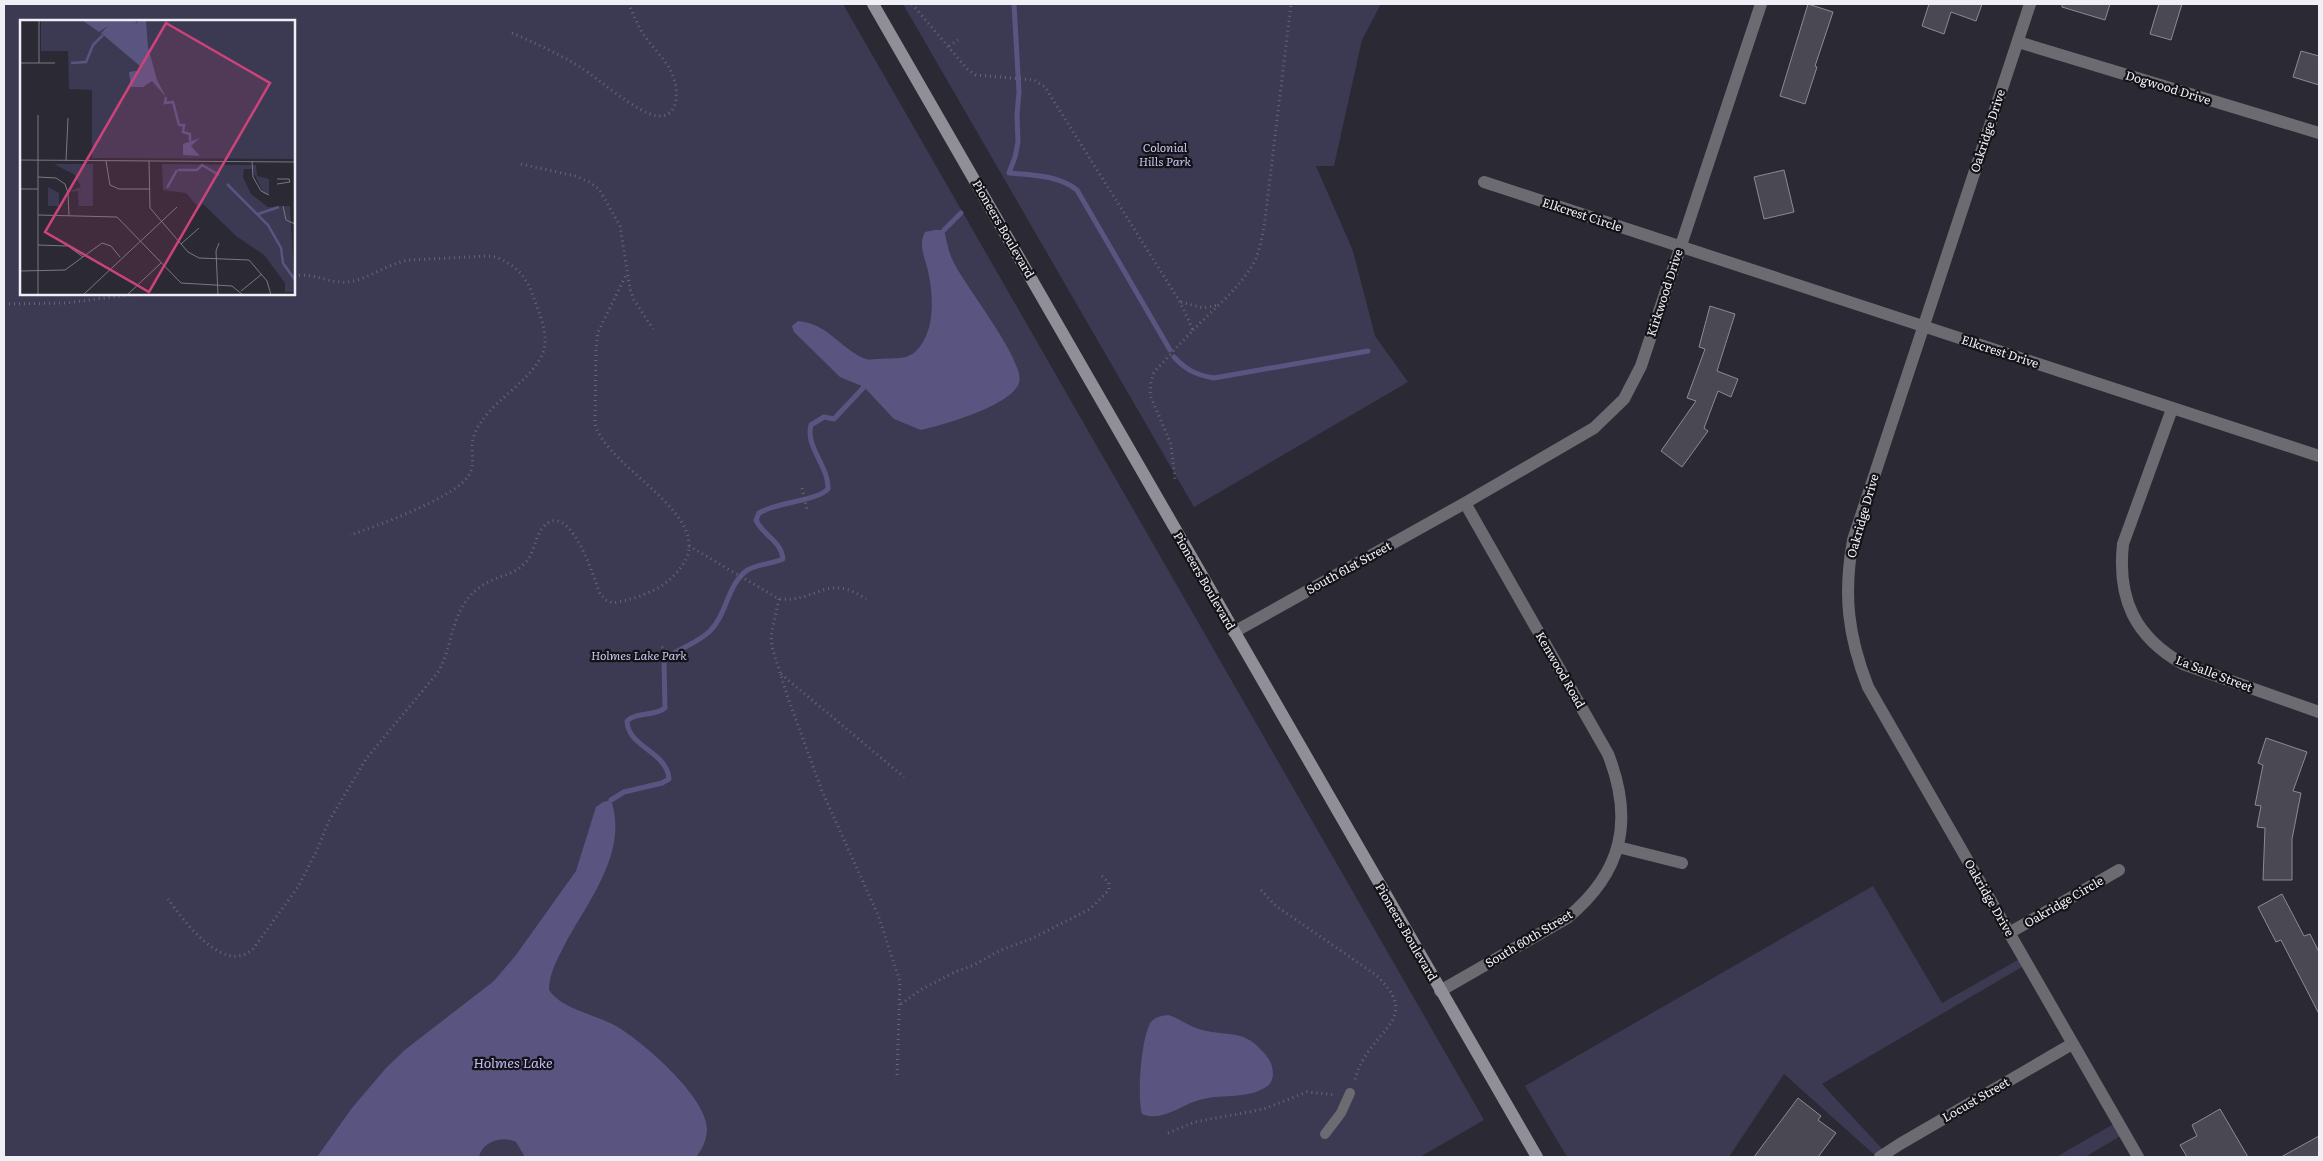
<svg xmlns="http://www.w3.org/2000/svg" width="2323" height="1161" viewBox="0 0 2323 1161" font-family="Literata,serif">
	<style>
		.green { fill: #3c3953; fill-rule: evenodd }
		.water { fill: #5a5481 }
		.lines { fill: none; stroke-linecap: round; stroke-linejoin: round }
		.stream { stroke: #5a5481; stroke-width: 5 }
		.building { fill: #494853; stroke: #8b8a98 }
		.path { stroke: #686771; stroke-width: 3; stroke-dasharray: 1 4; stroke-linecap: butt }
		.lane { stroke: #6b6b71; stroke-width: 10 }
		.street { stroke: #6b6b71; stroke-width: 12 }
		.secondary { stroke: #908f98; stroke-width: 12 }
		.labels { text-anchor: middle; stroke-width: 4.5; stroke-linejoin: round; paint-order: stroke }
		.street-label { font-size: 12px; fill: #efeff6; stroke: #131217 }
		.park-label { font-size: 12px; font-style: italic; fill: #cbc7f3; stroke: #131217 }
		.water-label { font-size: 14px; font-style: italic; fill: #c2bcf6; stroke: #131217 }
		.inset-river { fill: none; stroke: #5a5481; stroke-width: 2.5 }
		.inset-road { fill: none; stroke: #797882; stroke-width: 1 }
		.view { fill: #cb437a; fill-opacity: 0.15; stroke: #cb437a; stroke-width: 2.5 }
		.inset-edge { fill: none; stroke: #efeff6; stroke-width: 2.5 }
	</style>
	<rect width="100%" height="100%" fill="#2a2934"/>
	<path class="green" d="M4,4H843L1484,1120L1420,1157H4ZM21,21H294V294H21Z
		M903,4H1381L1362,40L1334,166H1316L1353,251L1375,336L1408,382L1194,507Z
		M1873,886L1942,1003L2023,957L2027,964L1822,1084L1886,1153L1877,1157L1784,1074L1729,1157H1567L1525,1086Z
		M2117,1122L2124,1134L2085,1157H2056Z"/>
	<path class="water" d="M935,230H944C947,241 948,252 954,263C965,286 1026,362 1019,383C1011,406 943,425 921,430L894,419L864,387L840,377L794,332L792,326L798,321C828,324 838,346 863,358C870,361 871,359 878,359C898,357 912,363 924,340C934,322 933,296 929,276C927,261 917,247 925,232Z
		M611,800C629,853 587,902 564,946C557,960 549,974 549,990C563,1010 595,1014 616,1026C642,1041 707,1097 707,1129C707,1139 702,1150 696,1157H525L516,1142C502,1135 482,1142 479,1157H317L352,1108L386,1068L406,1049L494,981L516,955L576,871L596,807L603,802Z
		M1168,1015C1179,1018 1188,1026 1199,1029C1223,1037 1243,1028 1262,1051C1266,1055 1271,1061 1272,1067C1274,1074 1273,1083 1266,1087C1248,1099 1223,1094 1203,1099C1183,1103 1162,1123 1142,1114C1137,1097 1141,1037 1151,1022C1155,1017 1161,1016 1168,1015Z"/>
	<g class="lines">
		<path class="stream" d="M1014,4L1019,92L1017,115L1018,142L1015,157L1009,173C1032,175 1058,175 1077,190L1170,350
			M944,230L961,213
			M1174,357C1187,371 1197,375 1214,378L1368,351
			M611,800L624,792L662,783L669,779C667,751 628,748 627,721C638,711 654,717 665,708L664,660C678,648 697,644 710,631C727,614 727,586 746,571C756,564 772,564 783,559C781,540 762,535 756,520L759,513C779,501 815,502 828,489C829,466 805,447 811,425L824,417L834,419L864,387"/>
	</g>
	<path class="building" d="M1808,4L1833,12L1815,66L1817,67L1805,104L1780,96Z
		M1929,4H1982L1976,21L1951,12L1944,34L1922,26Z
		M2062,4H2110L2105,20L2062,7Z
		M2159,4H2182L2171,40L2150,34Z
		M2301,51L2319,56V85L2293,77Z
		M1784,170L1794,212L1764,219L1754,177Z
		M1710,306L1735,314L1717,371L1738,379L1731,397L1718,391L1704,428L1708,431L1682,467L1661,451L1696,401L1687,398L1705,349L1699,347Z
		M2266,738L2307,752L2293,791L2301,793L2292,839V880H2263L2265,828L2257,827L2261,806L2255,805L2263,765L2258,763Z
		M2282,894L2304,936L2310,934L2319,952V1014L2281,940L2276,942L2258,907Z
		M1798,1098L1821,1116L1818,1120L1836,1133L1818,1157H1754Z
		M2220,1109L2248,1157H2187L2180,1145L2197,1136L2192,1125Z
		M2319,1136V1157H2281Z"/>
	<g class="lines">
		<path class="path" d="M912,4L968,70L976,75L1034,80L1045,87L1180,302L1193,330L1154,372L1151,382L1150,395L1171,444L1175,479
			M512,33C535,43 559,54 580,67C599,79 638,114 658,116C677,118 678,95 675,82C670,63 657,53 646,38C638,27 634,16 629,4
			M949,46L958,40
			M521,164L575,176L589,182L599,189L620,226L630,289L634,300L653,329
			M294,276C313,272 329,284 348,282C369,279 387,264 408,260L491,256C512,261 526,275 533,296C538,310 546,327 545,343C544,372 496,398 481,422C476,429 472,438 472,447C472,459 475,469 466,479C448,500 377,526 350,535
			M1181,302L1203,308L1218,305
			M4,304L66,303L135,294
			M1193,330C1213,310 1237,290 1252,266C1259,255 1261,240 1264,228L1291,4
			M802,488L807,509
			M689,546L779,599C817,603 827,572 866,599
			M779,599L771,636L772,647L787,695L822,791L878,915L900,981L897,1077
			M662,647L678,662
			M781,674L904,777
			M1261,890L1276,906L1376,975C1418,1015 1383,1025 1363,1060C1359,1067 1356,1075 1354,1082
			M168,899C183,920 224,976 253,949L298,887L316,852L329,821L366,759L439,671C454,642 451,608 480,587C493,577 512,576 524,564C535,554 534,538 543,527C570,498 594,578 600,594L606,600L613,603C640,598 666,589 682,566C718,516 607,469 595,424L596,348L598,332L627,273
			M901,1004L922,989L955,972L974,965L1001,950L1033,938L1090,909L1109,890V883L1100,874
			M1168,1133L1195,1122L1264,1109L1307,1092L1336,1095"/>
		<path class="lane" d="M1325,1134L1341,1113L1350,1093"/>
		<path class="street" d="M2030,4L1853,540C1843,595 1848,636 1868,687L2138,1157
			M2018,42L2319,133
			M1484,182L2319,456
			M2172,409L2123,544C2117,599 2135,637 2183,664L2319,712
			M1234,632L1465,503L1594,428L1624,399L1641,366L1761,4
			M1618,847L1682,863
			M2009,933L2119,870
			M1440,991L1567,918C1623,872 1634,820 1608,754L1465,503
			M1880,1157L1900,1144L2072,1044"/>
		<path class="secondary" d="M873,4L1537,1157"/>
	</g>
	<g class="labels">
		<g class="street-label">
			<text transform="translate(2168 88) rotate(17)" y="4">Dogwood Drive</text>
			<text transform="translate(1988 131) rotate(-72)" y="4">Oakridge Drive</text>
			<text transform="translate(1582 215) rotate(18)" y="4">Elkcrest Circle</text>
			<text transform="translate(1003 229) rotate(60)" y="4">Pioneers Boulevard</text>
			<text transform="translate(1665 293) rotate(-72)" y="4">Kirkwood Drive</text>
			<text transform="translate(2000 352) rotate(18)" y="4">Elkcrest Drive</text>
			<text transform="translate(1863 516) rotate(-74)" y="4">Oakridge Drive</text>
			<text transform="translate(1349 568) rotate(-29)" y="4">South 61st Street</text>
			<text transform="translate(1204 581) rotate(60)" y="4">Pioneers Boulevard</text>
			<text transform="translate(1560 670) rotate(60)" y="4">Kenwood Road</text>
			<text transform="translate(2214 674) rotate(21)" y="4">La Salle Street</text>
			<text transform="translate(1989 898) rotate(60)" y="4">Oakridge Drive</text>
			<text transform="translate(2064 902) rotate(-30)" y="4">Oakridge Circle</text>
			<text transform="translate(1406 932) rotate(60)" y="4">Pioneers Boulevard</text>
			<text transform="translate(1529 939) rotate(-31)" y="4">South 60th Street</text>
			<text transform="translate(1976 1100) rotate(-30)" y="4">Locust Street</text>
		</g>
		<g class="park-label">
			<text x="1165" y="152">Colonial<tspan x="1165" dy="14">Hills Park</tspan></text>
			<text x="639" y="660">Holmes Lake Park</text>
		</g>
		<g class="water-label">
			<text x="513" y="1068">Holmes Lake</text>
		</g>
	</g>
	<g transform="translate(20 20)">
		<rect width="275" height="275" fill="#2a2934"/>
		<path d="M21,0H275V139L72,138V70L49,69L48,31H21ZM34,144H73V186H59V195L58,171L48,172L61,167L55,155ZM142,144L236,145L237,156L249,159V175L244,174L232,149H224L223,157L231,174L248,187L270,186L275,272H265V263L244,235L216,216L183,184L179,188L166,173L143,170ZM28,167L39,173V195L38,186H28Z" fill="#3c3953"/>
		<path d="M62,0H117L115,5L119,0H126L128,27L137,60L146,77L132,61L123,67H111L109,52L121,50V47L81,13L88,6L79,12ZM180,118L171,126L180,136L163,135V124Z" fill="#5a5481"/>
		<path class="inset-river" d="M51,43L66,42L73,25L83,15M146,77L145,83L153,82L159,105H164L163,112L170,114V121M158,150H177L182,145L199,155M207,164L248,205L261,228L263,243L275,260M147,168L157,150M238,194L259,187"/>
		<path class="inset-road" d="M0,43H35M19,43V0M0,140L275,142M46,141L48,98M86,141L90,165M129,141L130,188L168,232L179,238L229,240L247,261L251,275M232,141L233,157L241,171L249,175M18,157L36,158L45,164L48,173L49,195M257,164L270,162L269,159H257M90,165L99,169H129M0,169H18M263,186L266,200L275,204M18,195L97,197L161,263L212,266L223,275M161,224L179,208M18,225L48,226L63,237M0,251L45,250L82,223L91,226L100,237M221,271L242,254M18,275V95M63,275L157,187M107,275L141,243M198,275L196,231L199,223"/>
		<path class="view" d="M146,3L250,63L129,272L25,212Z"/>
		<rect width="275" height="275" class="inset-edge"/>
	</g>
	<rect width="2323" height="1161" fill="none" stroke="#efeff6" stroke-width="10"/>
</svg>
